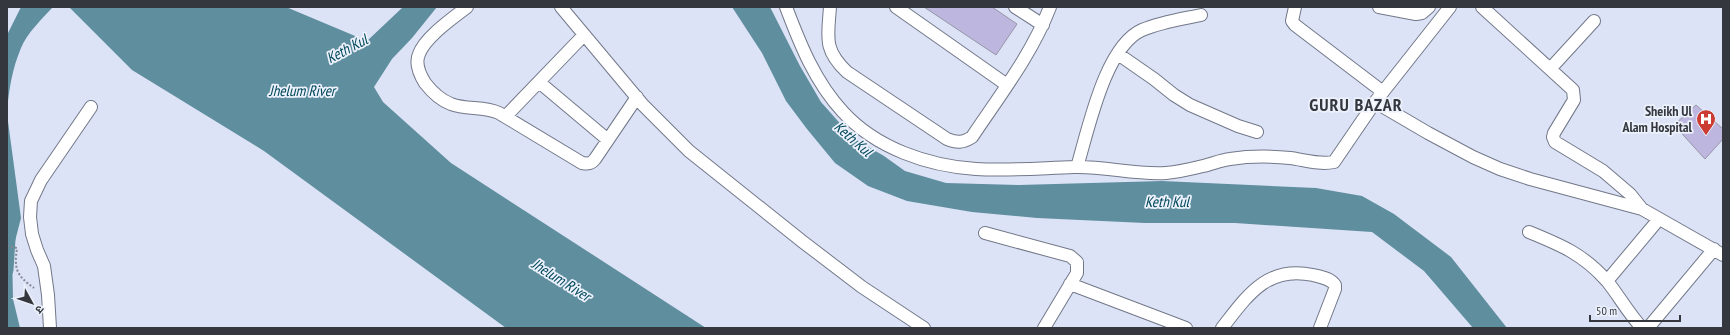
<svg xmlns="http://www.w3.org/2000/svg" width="1730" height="335" viewBox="0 0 1730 335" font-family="'PT Sans Narrow','Noto Sans Devanagari',sans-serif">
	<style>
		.water { fill: #5f8e9e }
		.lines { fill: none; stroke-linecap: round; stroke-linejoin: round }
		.canal { stroke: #5f8e9e; stroke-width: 13 }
		.building { fill: #bdb6de; stroke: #9895a7 }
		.minor-casing { stroke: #727889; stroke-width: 14 }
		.path { stroke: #828793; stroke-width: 2; stroke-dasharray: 2 2; stroke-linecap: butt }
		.minor { stroke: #fff; stroke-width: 12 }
		.labels { text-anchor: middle; stroke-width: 3.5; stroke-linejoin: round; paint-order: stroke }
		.poi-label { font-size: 14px; font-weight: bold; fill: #34373e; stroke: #ecf1fc; text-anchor: end }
		.water-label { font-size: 15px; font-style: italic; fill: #00485a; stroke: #ecf1fc }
		.district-label { font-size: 18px; font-weight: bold; letter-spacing: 1px; fill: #34373e; stroke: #ecf1fc }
	</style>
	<rect width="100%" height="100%" fill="#dce3f6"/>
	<path class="water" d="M21,7H53C42,19 27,33 21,48C12,69 9,90 7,111V35Z
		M69,7H286L367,41L403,7H437L412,38L392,59L374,87L383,102L451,163L706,328H506L264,151L132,70Z
		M732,7H770L800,66L821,102L853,138L884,156L905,171L946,183L1019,185L1162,181L1316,188L1362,196L1394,214L1451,257L1507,328H1473L1424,271L1372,232L1235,223H1145L1037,218L972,212L907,201L868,186L835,163L807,129L786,101L762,53Z
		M7,114L21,218L14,245H7Z
		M7,250H12L13,299L20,328H7Z"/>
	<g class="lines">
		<path class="canal" d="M7,224L9,239L7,270"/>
	</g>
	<path class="building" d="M924,7H992L1017,24L996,55Z
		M1696,105L1723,129V139L1705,159L1674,125Z"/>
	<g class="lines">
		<defs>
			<path id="minor" d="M467,7C453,18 425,37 419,54C415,63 420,75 425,83C432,92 440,100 451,104C466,110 484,106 499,113L582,163C588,164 591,164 595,159L637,97
				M561,7L643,105L689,151L803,242L862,287L924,328
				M786,7C800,44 815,82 843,112C876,148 928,166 976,169C1009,171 1042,168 1074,167C1105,166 1135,175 1166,173C1178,172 1191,169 1203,166C1212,164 1221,160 1230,159C1250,156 1270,156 1290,158C1305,160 1319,165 1334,162L1375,102L1450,7
				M830,7C828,37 823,49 847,72L947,139C957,143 963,143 972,137C1000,95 1032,54 1050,7
				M896,7L1007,85
				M1015,7L1043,25
				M1295,7L1292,21L1295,25L1383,92
				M1379,7L1416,14L1422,13L1429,7
				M1482,7L1573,90L1574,100L1554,133L1553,137L1555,142L1603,171L1630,194L1642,209
				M1118,54L1154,79L1174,95L1190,105L1238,126L1257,132
				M1550,69L1594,21
				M539,82L608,140
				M1375,102L1428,133L1473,157L1500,169L1530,179L1642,209L1723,255
				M506,116L584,35
				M1077,167C1088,131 1105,46 1142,30C1161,22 1182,19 1201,15
				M1529,232C1561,245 1583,254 1607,281C1619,296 1629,314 1642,328
				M985,233L1070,256L1077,262V273L1044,328
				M1607,281L1659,219
				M1070,284L1186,328
				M50,328L48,295L44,266L37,250L32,234L30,217L31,201L41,180L91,107
				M1222,328C1247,296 1267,265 1313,275C1321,277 1330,278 1335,285V289L1320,328
				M1648,328L1714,249"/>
		</defs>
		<use href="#minor" class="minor-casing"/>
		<path class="path" d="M7,246L17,248C14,269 16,275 34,288"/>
		<use href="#minor" class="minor"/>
	</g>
	<defs>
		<symbol id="hospital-pin" viewBox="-11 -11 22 30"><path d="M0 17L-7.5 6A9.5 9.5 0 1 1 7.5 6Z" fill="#cb3d34" stroke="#ecf1fc"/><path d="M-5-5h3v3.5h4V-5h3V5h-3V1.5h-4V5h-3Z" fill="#fff"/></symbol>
	</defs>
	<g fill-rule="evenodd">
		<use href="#hospital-pin" x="1695" y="108" width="22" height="30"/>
	</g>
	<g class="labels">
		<g class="poi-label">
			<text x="1692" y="116">Sheikh Ul<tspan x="1692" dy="16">Alam Hospital</tspan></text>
		</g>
		<g class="water-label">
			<text transform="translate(347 49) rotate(-28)" y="5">Keth Kul</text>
			<text x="302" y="96">Jhelum River</text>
			<text transform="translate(853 139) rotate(41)" y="5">Keth Kul</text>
			<text x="1167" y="207">Keth Kul</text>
			<text transform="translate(561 280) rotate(32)" y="5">Jhelum River</text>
		</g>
		<g class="district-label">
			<text x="1356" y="111">GURU BAZAR</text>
		</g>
	</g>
	<rect width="1730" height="335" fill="none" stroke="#34373e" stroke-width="16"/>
	<g transform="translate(32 303) rotate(130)" stroke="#ecf1fc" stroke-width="3" paint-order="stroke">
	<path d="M0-3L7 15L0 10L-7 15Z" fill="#34373e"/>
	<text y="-6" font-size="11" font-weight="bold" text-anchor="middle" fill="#34373e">उ</text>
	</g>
	<path d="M1590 315v6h90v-6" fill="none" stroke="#34373e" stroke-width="2"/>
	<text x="1596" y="315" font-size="12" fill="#34373e" stroke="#ecf1fc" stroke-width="3" paint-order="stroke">50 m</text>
</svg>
